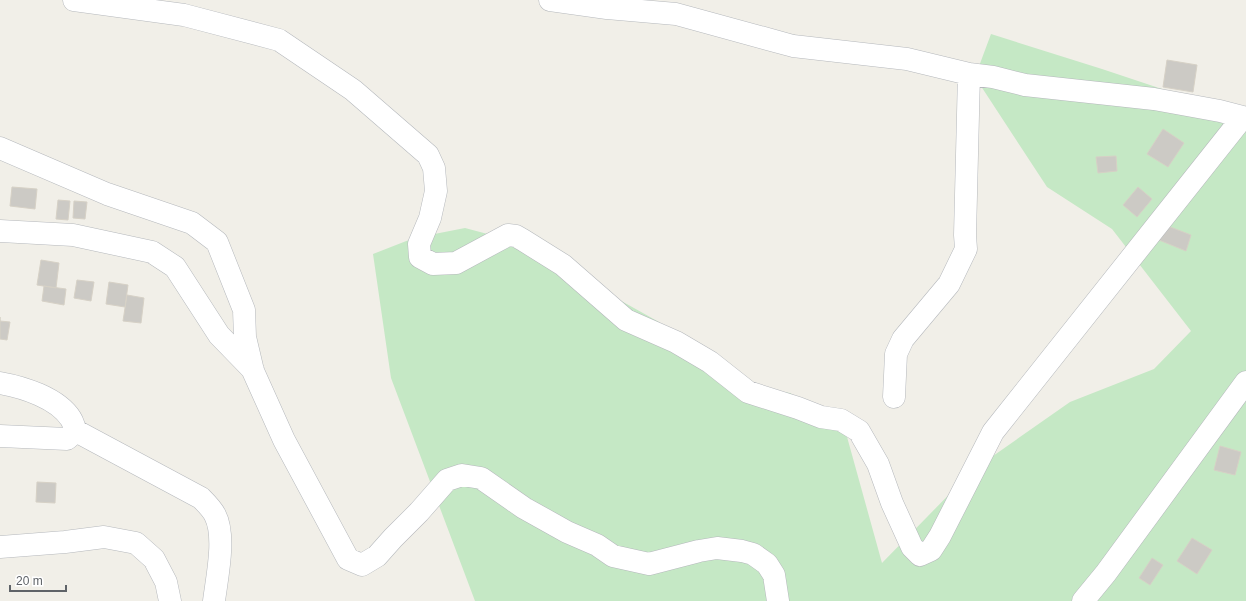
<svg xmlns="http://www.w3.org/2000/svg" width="1246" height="601" viewBox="0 0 1246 601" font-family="Arial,sans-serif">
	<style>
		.green { fill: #c5e8c5 }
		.building { fill: #cccac5; stroke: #d6d1c6 }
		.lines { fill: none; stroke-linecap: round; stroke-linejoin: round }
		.minor-casing { stroke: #b5b8bc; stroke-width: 23 }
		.minor { stroke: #fff; stroke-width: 22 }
	</style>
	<rect width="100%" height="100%" fill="#f1efe8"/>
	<path class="green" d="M991,34L1102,69L1246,117V601H475L391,378L373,254L414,238L465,228L514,241L659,322L722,383L790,393L844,426L882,563L973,470L1070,402L1154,369L1191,331L1112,229L1047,187L975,77Z"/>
	<path class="building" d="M1167,60L1197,65L1193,92L1163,87Z
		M1163,129L1184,143L1168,167L1147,154Z
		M1116,156L1117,171L1098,173L1096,157Z
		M12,187L37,189L35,209L10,206Z
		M1138,187L1152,199L1137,217L1123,205Z
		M58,200L70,201L68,220L56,219Z
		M74,201L87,202L85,219L73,218Z
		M1165,225L1191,235L1186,251L1159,240Z
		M41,260L59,263L56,288L37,285Z
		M77,280L94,282L91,301L74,298Z
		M109,282L128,285L125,307L106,304Z
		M44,286L66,289L64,305L42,301Z
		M127,295L144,298L141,323L123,321Z
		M0,317V321L10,322L7,340L0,339Z
		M1220,446L1241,452L1235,475L1214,470Z
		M37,482L56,483L55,503L36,502Z
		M1192,538L1212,550L1197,574L1177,561Z
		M1152,558L1163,565L1150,585L1139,578Z"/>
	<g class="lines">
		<defs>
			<path id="minor" d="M74,0L184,15L279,40L353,90L428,155L434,168L436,191L430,218L419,244L420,257L433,264L456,263L508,235L516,236L523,240L563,265L626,320L676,342L710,362L748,392L798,408L821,417L841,420L859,431L878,464L892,503L912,547L920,555L931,550L940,536L993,432L1243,117
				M550,0L607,8L676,14L793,46L907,59L969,74L993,77L1025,85L1154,99L1220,111L1246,118
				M0,148L107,194L192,223L217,242L244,310L245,337L253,371L284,440L348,559L362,565L377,556L393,538L419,512L447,480L462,475L481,478L524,508L567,532L597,545L613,556L649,564L699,551L717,548L742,551L753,554L767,564L774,575L778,601
				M0,231L73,235L152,252L175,267L219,335L253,370
				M0,383C23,387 58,398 71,419C73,422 74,427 76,431L67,439L0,436
				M894,397L896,354L903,339L949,284L966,249L965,235L969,74
				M76,431L201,498C206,503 212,509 215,515C226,536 217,577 214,601
				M0,547L65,542L104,537L136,543L154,559L166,582L170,601
				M1083,601L1106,573L1246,382"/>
		</defs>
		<use href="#minor" class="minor-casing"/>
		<use href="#minor" class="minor"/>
	</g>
	<path d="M10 585v6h56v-6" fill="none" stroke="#5f6368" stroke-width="2"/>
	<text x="16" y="585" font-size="12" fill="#5f6368" stroke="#ffffff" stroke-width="3" paint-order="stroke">20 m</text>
</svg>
